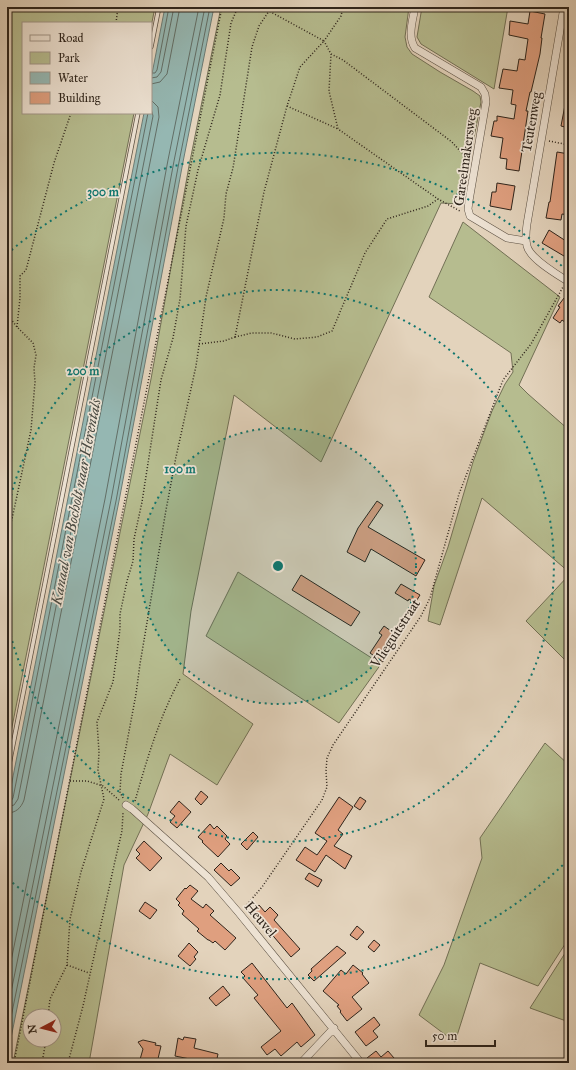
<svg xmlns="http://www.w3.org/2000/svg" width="576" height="1070" viewBox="0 0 576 1070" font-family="'IM FELL Great Primer',serif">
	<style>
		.green { fill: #b6bc8f; stroke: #727055; fill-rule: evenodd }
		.water { fill: #95b7b2; stroke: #6c7c76 }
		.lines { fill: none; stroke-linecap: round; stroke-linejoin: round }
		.shore { stroke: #626e66; stroke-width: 1 }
		.building { fill: #df9f7f; stroke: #2e241b }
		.lane-casing { stroke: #5b5043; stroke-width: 5 }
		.street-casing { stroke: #5b5043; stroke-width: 8 }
		.path { stroke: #2e241b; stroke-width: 1.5; stroke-dasharray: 1 2; stroke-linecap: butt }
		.lane { stroke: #ede2d3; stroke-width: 3.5 }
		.street { stroke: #ede2d3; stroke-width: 7 }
		.ring { fill: none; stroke: #0f766e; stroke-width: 2; stroke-dasharray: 2 4 }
		.labels { text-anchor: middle; stroke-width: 3.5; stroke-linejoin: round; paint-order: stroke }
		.street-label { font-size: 14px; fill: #2e241b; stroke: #ede2d3 }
		.water-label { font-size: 15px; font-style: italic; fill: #484941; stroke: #ede2d3 }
		.centre { fill: #0f766e; stroke: #ede2d3; stroke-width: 2 }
		.ring-label { font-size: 12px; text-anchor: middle; font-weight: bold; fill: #0f766e; stroke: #ede2d3; stroke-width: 3.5; stroke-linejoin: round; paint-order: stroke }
	</style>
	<rect width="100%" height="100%" fill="#e3d3bc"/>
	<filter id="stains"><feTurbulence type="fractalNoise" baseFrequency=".005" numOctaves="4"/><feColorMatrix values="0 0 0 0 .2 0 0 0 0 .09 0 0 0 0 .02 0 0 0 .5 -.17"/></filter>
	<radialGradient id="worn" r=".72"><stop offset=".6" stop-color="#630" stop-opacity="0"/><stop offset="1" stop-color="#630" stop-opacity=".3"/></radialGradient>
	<path class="green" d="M7,7H155L151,27V23H23V113H134L7,752Z
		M221,7H264L275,10L287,7H409L405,37L407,47L412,54L440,72L473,91L480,96L481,102L461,204L441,203L321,462L234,395L191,611L183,674L253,724L217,785L170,754L148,814L124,865L89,1063H13L151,379L189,166ZM30,1016H54V1040H30Z
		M422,7H508L494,89L421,44L417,37Z
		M463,222L560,297L519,385L528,394L569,430V572L482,498L440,625L428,621L434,586L448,547L473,462L492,411L505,384L513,372L511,353L429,297Z
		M238,572L381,664L339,723L206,636Z
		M569,575V664L526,621Z
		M545,743L569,765V938L538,986L480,963L455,1042L419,1015L444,965L482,858L480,838Z
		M569,947V1022L530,1008Z"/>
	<path class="water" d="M165,7H214L183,162L119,501L7,1058V807L144,113H151V79Z"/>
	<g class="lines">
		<path class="shore" d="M151,73H155L157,70L169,7
			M151,78L157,77L161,72L174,7
			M151,84L160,82L167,74L180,7
			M7,802L11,801L13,798L148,113
			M7,807L14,805L18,799L153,116L151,108
			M7,813C16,813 21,808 24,800L159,117L158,107L151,100
			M7,981L105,499L168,160L199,7
			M7,1012L111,500L174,161L205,7
			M7,1037L116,501L179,162L210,7"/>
	</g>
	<path class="building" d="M530,11L545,14L541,38H542L540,54L531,92H530L526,111H528L519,171L506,169L507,159L500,158L503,138L491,136L494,121H497V116L514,119L516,105L511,104L513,90L499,88L503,69L517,71L519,59L525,60L528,39L509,35L510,21L528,24Z
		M565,105L569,106V128L561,126Z
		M557,152L569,154V166L567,180H568L567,186H569L567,205H569V215L562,214L561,220L546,218L549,202H550Z
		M497,183L515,186L511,210L490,206L492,192H496Z
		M549,230L569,243V259L542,243Z
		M564,298L569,301V325L562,320L560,323L553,318L560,307L558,306Z
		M377,501L383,505L368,527L425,560L416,576L371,549L365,562L347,552L358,528Z
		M301,575L360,612L351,626L292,590Z
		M401,584L420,595L415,603L409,599L408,601L395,593Z
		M384,626L398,636L390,647L392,648L383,662L370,653L382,635L379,633Z
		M201,791L208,797L201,805L195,799Z
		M339,797L353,807L338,830L343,834L334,846L352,856L345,869L326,855L315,872L296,860L305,847L317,855L327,841L315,833Z
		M360,797L366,801L360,810L354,806Z
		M179,801L191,812L177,828L170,822L175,816L170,812Z
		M210,824L214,829L217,826L227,836L225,839L230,844L218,857L202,842L203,841L198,837Z
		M253,832L258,837L247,850L241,844Z
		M144,841L162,858L150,871L136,858L140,854L136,850Z
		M221,863L229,871L231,869L240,878L231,886L214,870Z
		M309,873L322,880L318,887L305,879Z
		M190,885L198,891L191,899L203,908L206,904L214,911L210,915L236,938L225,950L215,941L213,943L209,940H208L197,931L199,929L182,914L184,911L178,905L180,903L176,899L185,888L186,889Z
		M145,902L157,910L150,919L139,911Z
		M259,905L265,912L270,907L278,915L274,920L300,949L291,957L263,924L250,913Z
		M357,926L364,932L357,940L350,935Z
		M374,940L380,945L374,952L368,947Z
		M189,943L198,952L194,957L196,959L190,966L178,956Z
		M337,946L346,953L314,981L308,975L312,971L311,969Z
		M252,963L287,1008L292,1003L315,1035L301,1047L297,1042L281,1056L275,1049L267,1055L261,1047L281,1031L254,998L258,995L243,978L245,976L241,972Z
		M353,965L363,973L362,974L369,983L352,997L362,1009L347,1021L340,1012L341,1011L337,1006L339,1005L323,991L341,970L346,974Z
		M223,986L230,995L216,1006L209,998Z
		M374,1017L380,1025L373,1031L378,1037L366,1046L355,1032Z
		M184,1037L196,1039L194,1048L218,1054L216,1063H199L200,1061L175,1056L178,1038L183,1040Z
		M143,1040L156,1043L155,1045L161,1046L157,1063H139L143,1049L138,1042Z
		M376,1051L381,1057L388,1051L394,1058L388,1063H371L367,1058Z"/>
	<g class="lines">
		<defs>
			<path id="lane" d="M151,47L159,7
				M7,775L138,113"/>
			<path id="street" d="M415,7C413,20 407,36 415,48L481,87L485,94L486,102L469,201L468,209L470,216L507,238L526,241
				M564,7L527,224C526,231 525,239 527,246C530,259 558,275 569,282
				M126,805L132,809L208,877L239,913L361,1063
				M301,1063L334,1028"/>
		</defs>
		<use href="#lane" class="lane-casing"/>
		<use href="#street" class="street-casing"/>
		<path class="path" d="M343,7L341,16L324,41L331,54L329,91L338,129L438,199L460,211
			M7,11L8,7
			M116,23L118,7
			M331,54L343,60L452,142L468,160
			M287,106L338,129
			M549,141L569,145
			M7,314L17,327L33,343L36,355L34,368L35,382L31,430L12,519L7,536
			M17,327L20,298V276L26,270L54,163L71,113
			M235,337L252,333H271L295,339L317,337L332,331L365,253L387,219L428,206L438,199
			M199,344L224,341L235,337L264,192L287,106L300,67L324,41L269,11L257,7
			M70,781H87L103,786L119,800
			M123,798L120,792L121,774L136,694L140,664L166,510L176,457L196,366L206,297L224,218L226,194L233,168L252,47L259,26L269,11L287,7
			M135,801C147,759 159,718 180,679
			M245,907L262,887L322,800L327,787L326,771L327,758L333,745L421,616L430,598L459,494L503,380L531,344L563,287
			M67,965L89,973
			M48,1016L50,999L67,965L70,919L81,872L104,799L98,770L99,752L97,722L113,682L120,629V614L127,581L133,561L134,539L142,502L156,412L161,380L173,338L180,299L186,226L198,170L220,95L231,23L238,7
			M14,1063L222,7
			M42,1063L46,1040
			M68,1063L83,1006L115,861L122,831L123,813"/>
		<use href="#lane" class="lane"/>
		<use href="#street" class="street"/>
	</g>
	<circle cx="278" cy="566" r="138" fill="#0f766e" fill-opacity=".12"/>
	<g class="ring">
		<circle cx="278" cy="566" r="138"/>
		<path d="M7 513A276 276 0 1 1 7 619"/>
		<path d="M567 861A413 413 0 0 1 7 878M7 254A413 413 0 0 1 567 271"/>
	</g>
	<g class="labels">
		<g class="street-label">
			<text transform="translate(531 122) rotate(-80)" y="5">Teutenweg</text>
			<text transform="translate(465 157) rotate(-82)" y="5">Gareelmakersweg</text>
			<text transform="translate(395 633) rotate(-57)" y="5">Vlieguitstraat</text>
			<text transform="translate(261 919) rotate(50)" y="5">Heuvel</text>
		</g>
		<g class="water-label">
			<text transform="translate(76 502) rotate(-79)" y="5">Kanaal van Bocholt naar Herentals</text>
		</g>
	</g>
	<circle cx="278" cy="566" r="6" class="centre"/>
	<g class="ring-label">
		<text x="103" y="196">300 m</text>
		<text x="83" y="375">200 m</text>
		<text x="180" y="473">100 m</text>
	</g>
	<rect width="576" height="1070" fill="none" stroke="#e3d3bc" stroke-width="24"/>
	<rect x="8" y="8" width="560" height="1054" fill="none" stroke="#2e241b" stroke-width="2"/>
	<rect x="12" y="12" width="552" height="1046" fill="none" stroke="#2e241b"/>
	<rect x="22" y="22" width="130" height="92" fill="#ede2d3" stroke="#a19689"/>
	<rect x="30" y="35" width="20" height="6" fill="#ede2d3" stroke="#a19689"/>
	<text x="58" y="42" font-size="12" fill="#2e241b">Road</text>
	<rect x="30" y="52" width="20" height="12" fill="#b6bc8f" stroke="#a19689"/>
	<text x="58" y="62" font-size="12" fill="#2e241b">Park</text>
	<rect x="30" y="72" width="20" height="12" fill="#95b7b2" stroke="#a19689"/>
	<text x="58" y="82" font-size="12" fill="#2e241b">Water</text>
	<rect x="30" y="92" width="20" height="12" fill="#df9f7f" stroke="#a19689"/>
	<text x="58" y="102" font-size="12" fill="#2e241b">Building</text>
	<g transform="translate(42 1028) rotate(263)"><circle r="19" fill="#ede2d3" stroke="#a19689"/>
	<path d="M0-3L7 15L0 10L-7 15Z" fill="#8f2418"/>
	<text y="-6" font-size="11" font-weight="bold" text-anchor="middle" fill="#2e241b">N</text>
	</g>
	<path d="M426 1040v6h69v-6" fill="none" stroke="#2e241b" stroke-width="2"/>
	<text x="432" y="1040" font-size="12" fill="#2e241b" stroke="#ede2d3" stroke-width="3" paint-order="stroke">50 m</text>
	<rect width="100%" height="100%" filter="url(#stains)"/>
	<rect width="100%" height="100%" fill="url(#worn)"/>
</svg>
